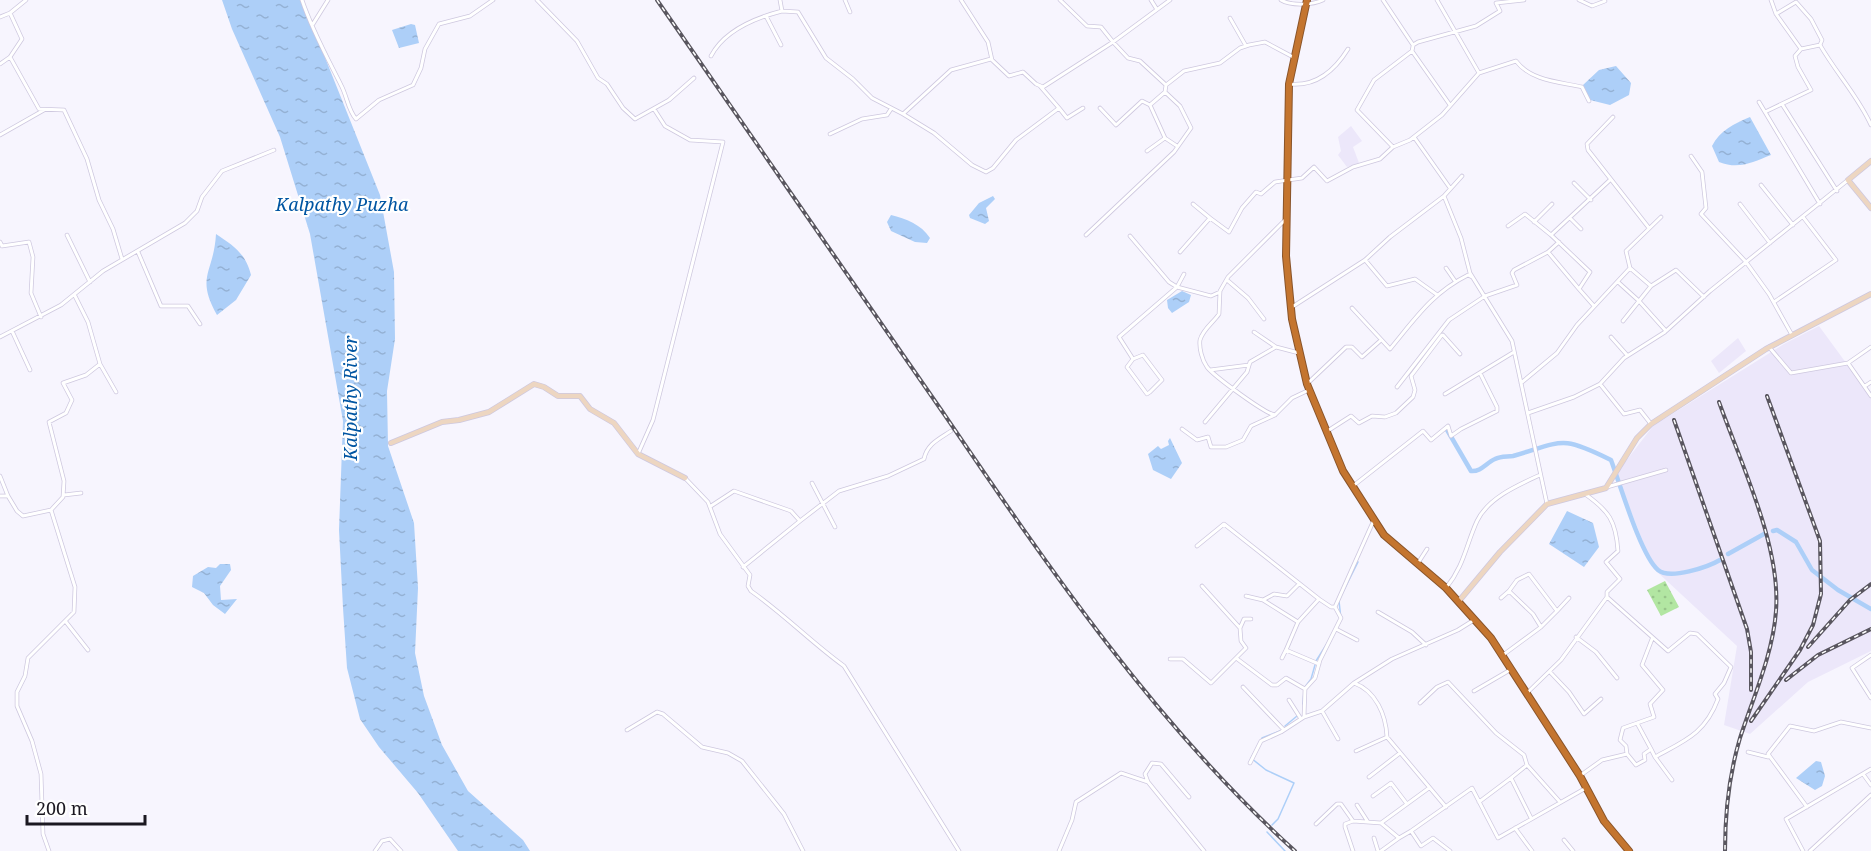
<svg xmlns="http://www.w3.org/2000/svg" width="1871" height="851" viewBox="0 0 1871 851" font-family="'Noto Serif',serif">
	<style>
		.built { fill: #ece7fa }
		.park { fill: url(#park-dots) }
		.water { fill: url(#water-ripples) }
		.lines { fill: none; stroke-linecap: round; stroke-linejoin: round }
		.stream { stroke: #adcff8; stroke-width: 1.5 }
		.canal { stroke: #adcff8; stroke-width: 4.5 }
		.street-casing { stroke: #cec8df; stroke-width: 4.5 }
		.secondary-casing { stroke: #cec8df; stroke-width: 6 }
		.highway-casing { stroke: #89542a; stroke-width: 8 }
		.street { stroke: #fff; stroke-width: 3 }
		.secondary { stroke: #edd6c1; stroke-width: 4.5 }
		.highway { stroke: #c4752f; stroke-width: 6 }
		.rail-casing { stroke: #59565f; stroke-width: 4 }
		.rail { stroke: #fff; stroke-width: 1.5; stroke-dasharray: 4.5; stroke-linecap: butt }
		.labels { text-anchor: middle; stroke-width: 4.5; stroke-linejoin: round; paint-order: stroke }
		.water-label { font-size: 18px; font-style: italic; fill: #0055a2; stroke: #fff }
	</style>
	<defs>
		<pattern id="park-dots" width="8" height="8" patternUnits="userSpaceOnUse" patternTransform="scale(1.5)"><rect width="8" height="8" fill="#b2e6a2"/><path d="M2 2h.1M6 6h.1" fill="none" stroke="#98c58b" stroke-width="1.8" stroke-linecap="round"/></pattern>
		<pattern id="water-ripples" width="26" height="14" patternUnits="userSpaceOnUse" patternTransform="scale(1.5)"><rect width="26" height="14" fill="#adcff8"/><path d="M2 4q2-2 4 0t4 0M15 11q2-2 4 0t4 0" fill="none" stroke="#94b1d4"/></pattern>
	</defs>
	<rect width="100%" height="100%" fill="#f7f5fe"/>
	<path class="built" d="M1351,126L1362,141L1353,147L1359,163L1347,167L1338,155L1341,151L1338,137Z
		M1819,326L1871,397V651L1808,682L1750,734L1724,725L1737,646L1654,569L1616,474L1653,426L1784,344Z
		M1738,338L1746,351L1719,373L1711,361Z"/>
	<path class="park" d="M1665,581L1679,607L1661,616L1647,590Z"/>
	<path class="water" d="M222,0H302L380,195L394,272L395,339L387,391L388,446L414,523L418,588L415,653L424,696L442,745L468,791L523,840L530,851H458L418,793L379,747L360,719L347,668L343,608L339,530L343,421L310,234L280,137L232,29Z
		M411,24L415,25L419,43L399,48L392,30Z
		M1616,66L1631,83L1629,95L1610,105L1590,100L1583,85L1599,70Z
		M1750,117L1771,155C1753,162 1739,170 1719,162L1712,146C1720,130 1734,124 1750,117Z
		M993,196L995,199L986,208L989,221L985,224L970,218L969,215L979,203Z
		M891,215C906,219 921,224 930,238L927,243L915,242L891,231L887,222Z
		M216,234C234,246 246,254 251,275L236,300L217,315C195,276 214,273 216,234Z
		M1182,291L1191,295L1189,302L1172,313L1168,308L1167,300Z
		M1170,438L1182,463L1171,479L1153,470L1148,454L1158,446L1161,449L1169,445L1168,441Z
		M1567,511L1593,523L1599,547L1584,567L1549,544Z
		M220,564H230L231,570L220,586L221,600L237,599L225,614L213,605L204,593L192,587L193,576L208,567L216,568Z
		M1816,761L1821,762L1825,776L1822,786L1815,790L1796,778Z"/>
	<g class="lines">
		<path class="stream" d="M1342,594L1358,562
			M1339,601L1341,619
			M1316,661L1328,642
			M1305,687L1311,679L1315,665
			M1303,704L1304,691
			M1285,726L1297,716
			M1272,825L1278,819L1294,783L1266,770L1251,758L1262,738L1280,731
			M1267,832L1285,851"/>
		<path class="canal" d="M1446,428L1471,471C1481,472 1486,463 1495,459C1501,456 1507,457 1513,456C1564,441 1561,435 1611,460C1620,484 1641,556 1658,570C1670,580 1708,567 1720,560
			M1773,531L1777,530L1796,542L1812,570L1838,590L1871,609
			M1728,554L1764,534"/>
		<defs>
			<path id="street" d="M26,0L10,13L22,39L10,57L39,109L64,110L87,159L99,200L113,229L122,259
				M302,0C312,30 327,57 341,85C347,96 348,110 356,119L379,100L413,85L421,68L425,49L439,24L470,16L493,0
				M537,0L577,41L598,78L607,84L623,108L635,119L669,100L694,78
				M845,0L850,12
				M961,0L988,42L992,60
				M1060,0L1087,26L1101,27L1113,42L1170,0
				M1151,0L1156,8
				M1281,0C1291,6 1313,5 1323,0
				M1383,0L1413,45L1418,42L1476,26L1500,11L1496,3L1524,0
				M1437,0L1479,73
				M1579,0L1592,6L1605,1
				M1771,0L1776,14L1796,2L1811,19L1822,40L1820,45C1836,73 1858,96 1871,125
				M782,11L798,12L826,58L853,79L872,98L903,114L951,70L991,59L1009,76L1023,72L1036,84L1043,87L1113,42L1128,58L1140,61L1166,85L1184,71L1220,63L1240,48L1249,45L1265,42L1293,57
				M1776,14L1801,49
				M766,16L781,45
				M0,17L10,13
				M1230,18L1246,46
				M313,24L328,0
				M1412,51L1450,105
				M711,56C724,31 755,18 782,11L780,0
				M0,64L10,57
				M1289,84C1316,87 1335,70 1348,49
				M1166,85L1165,92L1150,105L1165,138L1177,146
				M1759,102L1820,204
				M1782,104L1837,191
				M1059,108L1067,118L1083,108
				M1100,108L1116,125L1142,101L1150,105
				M1765,112L1811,90L1798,67L1795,56L1801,49L1820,45
				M903,114L934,133L972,165L986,172L993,168L1016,140L1059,108L1040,86
				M1613,117L1587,144L1588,150L1649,228
				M830,134L862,119L887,115L891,109
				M0,135L44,110
				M1414,137L1450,188
				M1393,147L1357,110L1374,80L1412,51L1413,46
				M1147,151L1165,138
				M1691,156L1702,172L1706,208L1701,214L1746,262L1769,294L1792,335
				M1574,183L1591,200
				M1761,185L1793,225
				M1444,196L1461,238L1470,273L1512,341L1547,504
				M1193,204L1210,218
				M1740,204L1770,243
				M1570,218L1581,229
				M1534,222L1552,204
				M1508,226L1525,214L1551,235L1590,272L1579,289L1594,306
				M67,235L90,282
				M1086,235L1174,152L1191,128L1180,106L1165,92
				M1551,235L1610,180
				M1130,236L1169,282L1177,287L1184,274
				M0,242L2,246L29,242L33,257L31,293L41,317
				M138,252L161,306H188L200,324
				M1180,252L1210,218L1229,232L1242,208L1256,192L1261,194L1275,182L1302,178L1314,167L1327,181L1353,167L1380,159L1393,147L1410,140L1442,115L1479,73L1516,61C1531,81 1560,82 1582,87L1589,101
				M1548,252L1579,289
				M1366,261L1387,286L1415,279L1436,294
				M1446,268L1455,281
				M1630,268L1626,251L1661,217
				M1227,280L1248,298L1264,319
				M1618,282L1639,301L1623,321
				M1651,286L1676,270L1704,297
				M1774,302L1836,260L1803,217
				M1292,307L1365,260L1390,237L1444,196L1462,176
				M1352,308L1390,349C1415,319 1432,293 1468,275L1472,277
				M12,331L30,370
				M1254,332L1276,347L1299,353
				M1443,335L1460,354
				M0,337L61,305L103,271L185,223L197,211L202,197L222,171L274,150
				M1611,337L1627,355
				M1769,347L1791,373L1848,363L1871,396
				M1133,359L1143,355L1162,380L1150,392L1147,394L1127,367L1133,359L1119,337L1177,287L1211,296L1220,292
				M1848,363L1871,347
				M100,364L116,392
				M1210,370L1249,365
				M1308,383L1346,347H1352L1362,357L1380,341
				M1521,383L1557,353L1577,325L1630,268L1651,286L1639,301L1666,331L1710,291L1848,180
				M1600,384L1624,414L1640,410L1651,424
				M1865,386L1871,382
				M1397,387L1449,320L1485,296L1517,285L1512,273L1514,270L1548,252L1559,242
				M1445,394L1514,352
				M1528,413L1574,397L1600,384L1624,358L1665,332
				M1275,415C1264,413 1214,376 1207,367C1202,360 1199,348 1200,340C1203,329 1213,323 1219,314L1220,291L1228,277L1285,220
				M1205,422L1247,372L1250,362L1276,347
				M1182,429L1197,440L1208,437L1211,447H1226L1243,440L1251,426L1275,415L1292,398L1309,390
				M1326,432L1351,416L1359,423L1372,416L1385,417L1396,413L1413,397L1415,390L1411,376L1442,335
				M638,454L653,420L723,142L690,140L665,126L654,109
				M0,476L8,496
				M685,478L708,502L720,534L750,575L748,586L751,591C784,614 812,643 844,666L959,851
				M812,483L835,527
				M1353,486L1423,431L1431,440L1448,426L1451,436L1461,429L1497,411V407L1480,373
				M1607,487L1666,470
				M64,495L81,493
				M0,496H8L17,511L23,516L51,510L75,587L74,612L28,658L25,676L17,692V706L32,741L41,774L43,834L49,851
				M711,506L734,491L791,511L800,521L839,491L888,476L924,459C927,444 939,439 951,431
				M51,510L63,497L64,481L49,422L66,413L72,400L63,383L86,375L100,364L88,322L75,296
				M1197,546L1224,524L1319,599
				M1418,563L1427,549
				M743,567L800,521
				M1202,586L1240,628L1241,641L1246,648L1236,658L1272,685H1277L1286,678L1305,689
				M1446,588C1464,566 1466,545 1477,521C1488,498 1518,485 1540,475
				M1246,596L1263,600L1298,622
				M1501,598L1509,591
				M1263,600L1274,594L1287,596L1298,585
				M1557,611L1569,598
				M1378,612L1412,632L1426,645
				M66,622L88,650
				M1240,628L1244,619H1251
				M1336,629L1357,640
				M1576,637L1596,652L1617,678
				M1503,655L1541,627L1533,614L1509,591L1517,580L1529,574L1557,611L1541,627
				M1871,655L1852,668L1871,698
				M1282,658L1286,650
				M1170,659H1183L1211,683L1236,658
				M1319,664L1286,650L1298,622L1319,599L1331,607H1335
				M1550,672L1569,692L1584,714L1601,699
				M1354,683L1392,659L1458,630L1474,620
				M1243,687L1284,730
				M1474,691L1510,670
				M1527,693L1561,660L1607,597V592L1620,579L1606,562L1618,551C1616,521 1609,511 1585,494
				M1289,700L1301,719
				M1420,703L1437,687L1448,682L1496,733L1524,755L1527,765L1560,802
				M1322,711L1338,739
				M1304,717L1322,711L1354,683C1376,691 1386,715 1387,737
				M1637,723L1651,749
				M627,730L657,712L663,714L702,747L728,753L742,761L784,814L803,851
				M1356,751L1387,737L1446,807
				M1748,752L1768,757L1769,755
				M1627,754L1626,746L1620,740L1623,728L1654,717L1650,704L1663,690L1642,665L1652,639
				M1655,757L1672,780
				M1250,763L1261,741L1281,732L1304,717L1305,689L1315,678L1320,660L1341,618L1335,607L1373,522
				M1863,774L1871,785
				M1581,775L1602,760L1627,754L1636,765L1645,760L1644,754L1651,749L1655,757C1684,741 1705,734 1718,699L1715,694L1724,683L1731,667L1697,634L1690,633L1668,651L1607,597
				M1369,777L1400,753
				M1511,778L1527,765
				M1373,796L1391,783L1407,804
				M1189,797L1161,764L1152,763L1145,774L1148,782L1204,851
				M1479,802L1511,778L1531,818
				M1357,805L1368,822
				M1807,807L1768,754L1790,726L1814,731L1841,722L1871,728
				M1353,821L1345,824V827L1353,851
				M1381,823L1429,788
				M1316,824L1337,804H1341L1353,821L1381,823L1399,838L1411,831
				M1515,828L1532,851
				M1374,838L1378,851
				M1564,840L1573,851
				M375,851L382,841L390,839L401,851
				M1059,851L1072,820L1076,802L1121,773L1148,782
				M1381,851L1399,838
				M1450,851L1433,838L1421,846L1411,831L1472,788L1498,838L1586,788
				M1803,851L1786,819L1871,769
				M1810,851L1871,795"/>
			<path id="secondary" d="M1871,161L1848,180L1871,208
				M391,443L442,422L459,420L489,412L534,384L544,387L558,396H580L590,409L614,423L638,454L685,478
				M1459,601L1500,552L1547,504L1606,488L1637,438L1651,424L1766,349L1871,294"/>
			<path id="highway" d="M1307,0L1289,84L1286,256L1292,319L1307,384L1343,471L1384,535L1446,588L1491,638L1580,776L1604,821L1629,851"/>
		</defs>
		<use href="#street" class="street-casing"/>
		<use href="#secondary" class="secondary-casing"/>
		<use href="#highway" class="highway-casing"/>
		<use href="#street" class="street"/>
		<use href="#secondary" class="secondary"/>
		<use href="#highway" class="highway"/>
		<defs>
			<path id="rail" d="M657,0C753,138 848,276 944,414C1049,568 1156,725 1295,851
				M1719,402C1741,464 1781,546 1776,611C1773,654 1753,698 1740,738C1729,775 1725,813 1725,851
				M1674,420L1747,629L1751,652V690
				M1808,647L1850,600L1871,584
				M1786,680L1818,655L1871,629
				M1751,721L1800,650L1813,625L1821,594L1820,541L1767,396"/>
		</defs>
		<use href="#rail" class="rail-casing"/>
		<use href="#rail" class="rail"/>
	</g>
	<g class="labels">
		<g class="water-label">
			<text x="342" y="211">Kalpathy Puzha</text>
			<text transform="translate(351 398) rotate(-90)" y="6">Kalpathy River</text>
		</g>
	</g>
	<path d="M27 815v9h118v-9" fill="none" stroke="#1b1821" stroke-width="3"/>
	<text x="36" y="815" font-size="18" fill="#1b1821" stroke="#ffffff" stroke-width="4.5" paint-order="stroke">200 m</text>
</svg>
